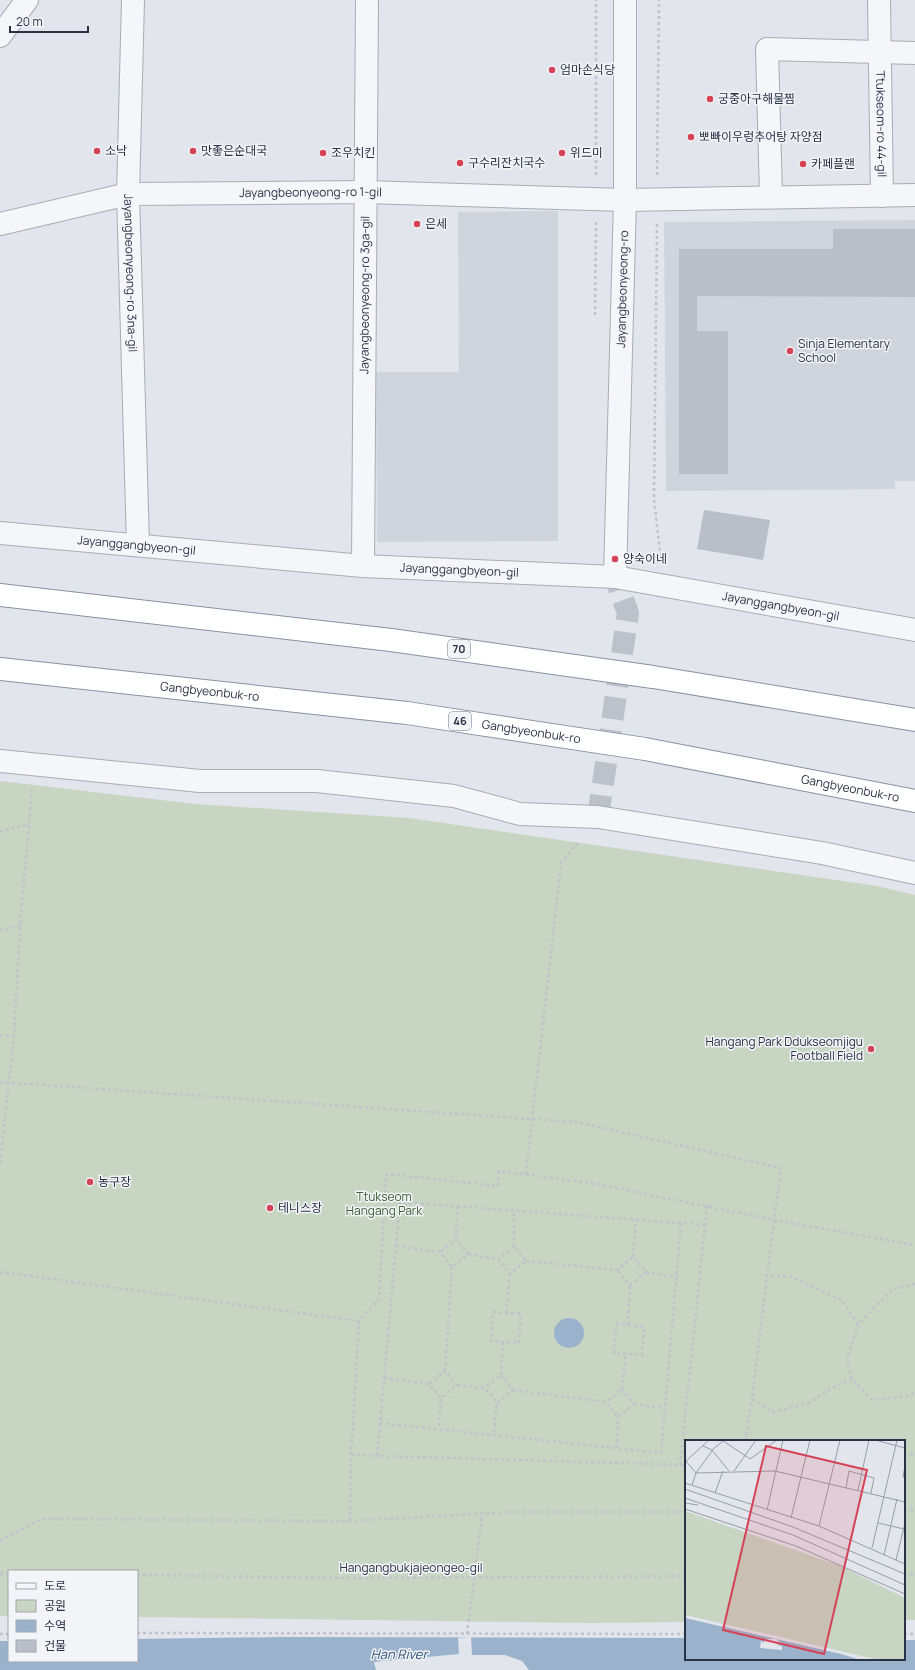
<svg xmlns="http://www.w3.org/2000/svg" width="915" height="1670" viewBox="0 0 915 1670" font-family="Manrope,'Noto Sans KR',sans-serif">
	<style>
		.built { fill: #d0d4dd }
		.green { fill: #c7d5c2 }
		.water { fill: #9bb2cc }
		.pier { fill: #e2e5eb }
		.building { fill: #b9bec9 }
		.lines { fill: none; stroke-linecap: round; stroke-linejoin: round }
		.minor-tunnel { stroke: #bdc1ca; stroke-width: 22; stroke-dasharray: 22 11; stroke-linecap: butt }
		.minor-casing { stroke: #a7acb6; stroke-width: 24 }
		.highway-casing { stroke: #8892a2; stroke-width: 24 }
		.path { stroke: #c0c3ca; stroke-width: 2.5; stroke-dasharray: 3 3; stroke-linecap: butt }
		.minor { stroke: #f5f6f9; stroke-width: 22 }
		.highway { stroke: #fff; stroke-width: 22 }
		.poi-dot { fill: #d54256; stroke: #f2f4f8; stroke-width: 1.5 }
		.labels { text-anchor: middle; stroke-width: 3; stroke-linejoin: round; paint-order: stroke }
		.shield { fill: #f2f4f8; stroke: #656c7a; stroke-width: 1 }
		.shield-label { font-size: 11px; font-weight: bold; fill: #293244 }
		.poi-label { font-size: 12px; fill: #293244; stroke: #f2f4f8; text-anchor: start }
		.street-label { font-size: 12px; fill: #293244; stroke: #f2f4f8 }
		.park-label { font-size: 12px; fill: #3d6035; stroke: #f2f4f8 }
		.water-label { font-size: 13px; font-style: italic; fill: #31507a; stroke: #f2f4f8 }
		.inset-road { fill: none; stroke: #989da8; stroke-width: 1 }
		.view { fill: #d54256; fill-opacity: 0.15; stroke: #d54256; stroke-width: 2 }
		.inset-edge { fill: none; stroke: #293244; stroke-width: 2 }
	</style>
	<rect width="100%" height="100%" fill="#e2e5eb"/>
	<path class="built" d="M558,211V541L377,542L376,372H459L458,212Z
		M915,220V481H895V489L666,491L664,222Z"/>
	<path class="green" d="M0,781L195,804L409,818L877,886L915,895V1620H904V1441H686V1622L593,1623L137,1617V1571H9V1616H0Z"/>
	<path class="water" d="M554 1333a15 15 0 1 1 30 0a15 15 0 1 1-30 0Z
		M281,1637L686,1638V1659H904V1640H915V1670H0V1641H9V1661H137V1639Z"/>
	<path class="pier" d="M471,1637L472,1655H505L522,1661L529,1670H376L374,1662L459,1654L458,1638Z"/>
	<path class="building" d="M833,229H915V297L697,296V331H728V474H679V249H833Z
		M704,510L770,520L763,560L697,549Z"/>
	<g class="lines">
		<path class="minor-tunnel" d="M598,817L628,613L615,577"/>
		<defs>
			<g id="minor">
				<path id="s1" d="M133,0L128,194L138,545"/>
				<path id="s2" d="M879,0L882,196"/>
				<path d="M0,36L27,0"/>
				<path d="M771,196L767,49L915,53"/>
				<path id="s3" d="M0,224L128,194L366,192L625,200L915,195"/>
				<path id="s4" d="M0,533L363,566L615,577L915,630"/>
				<path id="s5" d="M363,566L367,0"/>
				<path id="s6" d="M615,577L625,200V0"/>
				<path d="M0,761L200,781H317L454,796L520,814L598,817L822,853L915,873"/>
			</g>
			<g id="highway">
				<path d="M0,595L391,640L653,677L915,720"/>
				<path id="s7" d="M0,669L407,713L645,749L915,801"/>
			</g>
		</defs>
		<use href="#minor" class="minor-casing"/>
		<use href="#highway" class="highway-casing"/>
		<path class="path" d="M596,175V0
			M657,175L659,0
			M657,224L654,499L661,561
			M595,315L596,222
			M0,832L29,824
			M0,930L20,926
			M0,1035L14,1036
			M0,1082L576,1122L781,1168L767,1275
			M0,1163L14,1036L20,926L32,789
			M526,1174L561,863L579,841
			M456,1239L457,1206
			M396,1246L440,1252L452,1267L468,1254L456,1239L440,1252
			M514,1246V1211
			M468,1254L498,1259L510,1274L526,1261L514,1246L498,1259
			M633,1257L636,1220
			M526,1261L617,1270L633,1257L646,1272L630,1285L617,1270
			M0,1272L359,1321
			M646,1272L677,1277
			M915,1284L893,1289L858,1324L847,1360L852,1379L872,1400L909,1396L915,1392
			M493,1312L521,1314L519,1343L491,1341Z
			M506,1313L510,1274
			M616,1324L644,1327L642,1355L614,1353Z
			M628,1325L630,1285
			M445,1371L452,1267
			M501,1375L503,1341
			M384,1378L429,1384L441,1398L457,1385L445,1371L429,1384
			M852,1379L836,1386L808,1403L773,1412L752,1399L767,1275L791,1277L842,1300L858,1324
			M457,1385L485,1388L497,1403L513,1390L501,1375L485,1388
			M622,1389L626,1354
			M513,1390L606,1402L618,1417L634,1404L622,1389L606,1402
			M634,1404L665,1408
			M380,1423L661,1453L681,1223
			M439,1426L441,1398
			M494,1432L497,1403
			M745,1441L752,1399
			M617,1448L618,1417
			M351,1455L686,1465
			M904,1455H915
			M377,1456L400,1202L706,1225
			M680,1465L707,1206
			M904,1510H915
			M350,1521L351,1455L359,1321L379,1299L386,1174L498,1186L499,1171L597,1184L774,1220L915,1245
			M0,1541L41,1519L350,1521L511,1512H686
			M0,1574H9
			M137,1575L350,1578L686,1576
			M904,1575H915
			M137,1633L686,1634
			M0,1634H9
			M467,1634L482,1514
			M904,1634H915"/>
		<use href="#minor" class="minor"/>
		<use href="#highway" class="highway"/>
	</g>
	<g class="poi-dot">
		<circle cx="552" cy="70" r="4"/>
		<circle cx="710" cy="99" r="4"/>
		<circle cx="691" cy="137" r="4"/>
		<circle cx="97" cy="151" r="4"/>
		<circle cx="193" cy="151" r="4"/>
		<circle cx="323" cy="153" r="4"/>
		<circle cx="562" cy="153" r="4"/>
		<circle cx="460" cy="163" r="4"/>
		<circle cx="803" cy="164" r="4"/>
		<circle cx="417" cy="224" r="4"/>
		<circle cx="790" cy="351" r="4"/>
		<circle cx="615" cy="559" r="4"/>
		<circle cx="871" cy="1049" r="4"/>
		<circle cx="90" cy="1182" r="4"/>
		<circle cx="270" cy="1208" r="4"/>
	</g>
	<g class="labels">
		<g class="shield">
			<rect x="448" y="640" width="22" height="18" rx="3"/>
			<rect x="449" y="712" width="22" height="18" rx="3"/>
		</g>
		<g class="shield-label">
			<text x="459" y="653">70</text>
			<text x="460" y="725">46</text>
		</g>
		<g class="poi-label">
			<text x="560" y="74">엄마손식당</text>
			<text x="718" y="103">궁중아구해물찜</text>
			<text x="699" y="141">뽀빠이우렁추어탕 자양점</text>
			<text x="105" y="155">소낙</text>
			<text x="201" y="155">맛좋은순대국</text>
			<text x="331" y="157">조우치킨</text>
			<text x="570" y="157">위드미</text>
			<text x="468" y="167">구수리잔치국수</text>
			<text x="811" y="168">카페플랜</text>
			<text x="425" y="228">은세</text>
			<text x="798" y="348">Sinja Elementary<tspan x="798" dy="14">School</tspan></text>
			<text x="623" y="563">양숙이네</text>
			<text x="863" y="1046" text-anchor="end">Hangang Park Ddukseomjigu<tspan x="863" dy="14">Football Field</tspan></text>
			<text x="98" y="1186">농구장</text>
			<text x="278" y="1212">테니스장</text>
		</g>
		<g class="street-label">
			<text dy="4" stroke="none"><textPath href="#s2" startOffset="124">Ttukseom-ro 44-gil</textPath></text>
			<text dy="4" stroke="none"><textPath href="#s3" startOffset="314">Jayangbeonyeong-ro 1-gil</textPath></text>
			<text dy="4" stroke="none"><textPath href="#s1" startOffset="273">Jayangbeonyeong-ro 3na-gil</textPath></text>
			<text dy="4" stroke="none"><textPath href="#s6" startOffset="288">Jayangbeonyeong-ro</textPath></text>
			<text dy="4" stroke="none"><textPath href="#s5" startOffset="271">Jayangbeonyeong-ro 3ga-gil</textPath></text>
			<text dy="4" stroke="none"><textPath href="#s4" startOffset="137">Jayanggangbyeon-gil</textPath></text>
			<text dy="4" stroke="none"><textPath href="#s4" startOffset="461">Jayanggangbyeon-gil</textPath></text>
			<text dy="4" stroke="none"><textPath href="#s4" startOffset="785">Jayanggangbyeon-gil</textPath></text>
			<text dy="4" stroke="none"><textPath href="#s7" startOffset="211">Gangbyeonbuk-ro</textPath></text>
			<text dy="4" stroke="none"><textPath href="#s7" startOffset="535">Gangbyeonbuk-ro</textPath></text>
			<text dy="4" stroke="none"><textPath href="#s7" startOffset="859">Gangbyeonbuk-ro</textPath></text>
			<text x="411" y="1572">Hangangbukjajeongeo-gil</text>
		</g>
		<g class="park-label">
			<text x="384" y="1201">Ttukseom<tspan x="384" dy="14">Hangang Park</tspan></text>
		</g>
		<g class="water-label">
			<text x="399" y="1659">Han River</text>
		</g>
	</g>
	<g transform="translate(685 1440)">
		<rect width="220" height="220" fill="#e2e5eb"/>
		<path d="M0,71L155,126L220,158V220H194L0,175Z" fill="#c7d5c2"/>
		<path d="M0,178L156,214L176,220H0Z" fill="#9bb2cc"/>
		<path d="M80,199H91L96,203L92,205L97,206V210L75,208L76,201L79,203Z" fill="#e2e5eb"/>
		<path class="inset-road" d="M37,0L65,19L92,0M190,0L220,8M18,6L27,10L44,31M27,10L38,1M0,20L11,33M1,21L24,0M220,26L218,37H220M49,31L71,0M11,33L90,31L220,62M0,43L134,86L220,124M7,45L11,33L27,11M161,48L164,31L189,38L186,53M0,49L108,87L220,134M173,50L184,0M30,53L38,31M0,58L108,95L220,145M0,63L13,65M0,69L111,106L220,154M82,70L98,0M106,78L125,0M193,83L219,89M134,86L155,0M187,108L212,0M199,115L212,59M211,120L220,83"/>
		<path class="view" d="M81,6L182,30L139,214L38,190Z"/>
		<rect width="220" height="220" class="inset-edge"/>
	</g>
	<rect x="8" y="1570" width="130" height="92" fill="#f2f4f8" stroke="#a2a6b0"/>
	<rect x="16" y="1583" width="20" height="6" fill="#f5f6f9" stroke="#a2a6b0"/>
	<text x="44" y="1590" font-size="12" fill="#293244">도로</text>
	<rect x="16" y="1600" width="20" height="12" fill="#c7d5c2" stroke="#a2a6b0"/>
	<text x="44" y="1610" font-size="12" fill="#293244">공원</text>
	<rect x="16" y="1620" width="20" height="12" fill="#9bb2cc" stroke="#a2a6b0"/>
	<text x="44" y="1630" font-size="12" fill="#293244">수역</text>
	<rect x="16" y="1640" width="20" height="12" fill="#b9bec9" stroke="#a2a6b0"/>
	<text x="44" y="1650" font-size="12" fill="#293244">건물</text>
	<path d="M10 26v6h78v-6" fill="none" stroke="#293244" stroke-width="2"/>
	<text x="16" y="26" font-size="12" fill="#293244" stroke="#f2f4f8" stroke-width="3" paint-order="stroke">20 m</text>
</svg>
